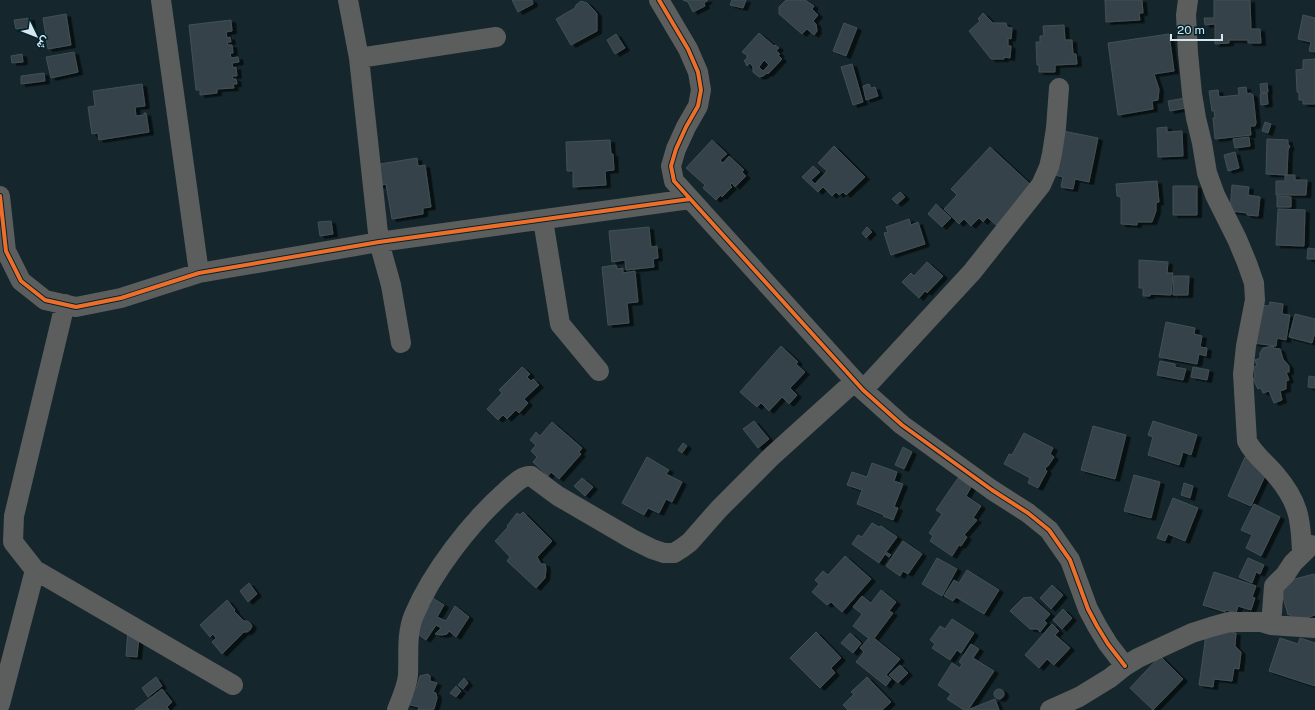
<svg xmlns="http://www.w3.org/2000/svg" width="1315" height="710" viewBox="0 0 1315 710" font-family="'Public Sans',Vazirmatn,sans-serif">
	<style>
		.building { fill: #354348; stroke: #425055; fill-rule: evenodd; filter: url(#shadow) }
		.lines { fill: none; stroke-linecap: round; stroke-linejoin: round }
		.minor { stroke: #5c5e5e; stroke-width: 20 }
		.cycleway-casing { stroke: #02222d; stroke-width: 6 }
		.cycleway { stroke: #ee6e29; stroke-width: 4 }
	</style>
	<defs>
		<filter id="shadow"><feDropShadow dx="4.5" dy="2.5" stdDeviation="0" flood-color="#0009"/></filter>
	</defs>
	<rect width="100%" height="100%" fill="#15272d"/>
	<path class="building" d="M512,0H532L533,4L518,12Z
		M683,0H708L704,3L705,6L693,12L688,2Z
		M732,0H746L743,8L730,5Z
		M786,0H805L814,6L812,9L818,15L813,21L816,24L817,31L814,35L807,29L802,34L779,14V7Z
		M1105,0H1142L1143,13H1139L1140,20L1106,22Z
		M1214,0H1250L1251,29H1260L1261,43H1248V40H1229V43L1215,44V24L1205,25L1204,18H1214Z
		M581,1L587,3L594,10L597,14V31L571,45L556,19L575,8L576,5Z
		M983,13L993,23H1006L1007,27L1012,28L1011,39L1008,38V46H1011L1010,58L1004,57V59H991L969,31L980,21L978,19Z
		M66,14L71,45L48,49L43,18Z
		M1303,15L1315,18V52L1309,51L1311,42L1298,39Z
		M30,18L31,27L16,29L14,20Z
		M231,20L232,31L226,32L227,38L230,37L231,42H227L228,45H232L233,53H230L231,58L238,57L239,62L232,63L233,68L236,67L237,76H232L233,79H236L237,84H233L234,88L217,89V93L200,95V90H196L189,25Z
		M844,23L857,28L846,56L833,51Z
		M1064,25L1065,40H1072L1073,54H1076L1077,64L1055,65V72H1039V65H1037L1036,42H1040V36H1044L1043,26Z
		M759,33L774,46L775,45L779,48L776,51L780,54L778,55L782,59L768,74L767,73L763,76L759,77L753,72V67L750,63L747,66L746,65V63L744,61L747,58V55L742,52ZM764,60L769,65L763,71L759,67Z
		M616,34L625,48L615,54L607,40Z
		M1169,34L1174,71L1154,74L1159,89L1158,100L1152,101L1153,109L1118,115L1108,43Z
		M74,52L78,72L51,78L46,57Z
		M22,54L23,62L12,63L11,56Z
		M1315,59V104H1303V100H1299V93L1297,92L1296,70L1303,69V60Z
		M852,64L863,102L853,105L841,67Z
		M44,73L45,81L21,84V76Z
		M1267,83L1268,92L1261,93L1260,84Z
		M142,84L145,106L135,107L136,116L144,115V113H146L149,132L99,140L98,133L92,134L88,107L95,106L93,91Z
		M869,84L871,88L875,87L878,96L866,100L863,86Z
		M1246,87L1247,94L1250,93L1253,95L1256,123L1255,126H1250L1251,135L1215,139L1213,118H1215L1214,111H1212L1209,91L1218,90L1219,97L1239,95L1238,88Z
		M1267,93L1268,104L1261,105L1260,94Z
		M1185,98L1186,108L1170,111L1168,101Z
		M1265,122L1271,124L1268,133L1262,131Z
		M1167,127V132L1182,131L1183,156L1158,157L1157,128Z
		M1063,131L1098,138L1089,182L1075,179L1073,189L1061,187L1063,177L1055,175Z
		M1249,137L1250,146L1235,148L1233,139Z
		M1267,139L1288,140V144L1290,146L1288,150L1287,175L1266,174Z
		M610,140L611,154H613L614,170L605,171L606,185L573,187V171H567L566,142Z
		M712,140L727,154L720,160L723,163L729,156L744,170L742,172L746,176L735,187L732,183L730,185L732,187L722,197L721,195L716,200L703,188L705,185L686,168Z
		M834,146L865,177L846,195L843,192L839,195L836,192L832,196L823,187L818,192L802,177L813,166L820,172L811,180L815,184L827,171L818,163Z
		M990,147L1032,186L996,225L987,217L983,222L979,218L971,226L964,219L959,224L944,209L957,195L951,189Z
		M1235,152L1239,168L1228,171L1224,155Z
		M417,158L418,166L425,165L431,207L423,208V214L392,219L386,184L377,186L374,165Z
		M1285,175H1295V180H1307L1306,195H1276V181H1285Z
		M1157,181L1159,202L1156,203V211L1152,222H1137V225L1121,224V197L1117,196L1116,184Z
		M1232,185L1249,187L1248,195L1260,197L1258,216L1247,215V213L1230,211Z
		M1173,186H1197V215H1173Z
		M900,192L905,197L897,204L892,199Z
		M1277,196L1291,197V207H1277Z
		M936,204L951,218L942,227L928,214Z
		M1278,209L1305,210L1304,246L1276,245Z
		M909,219L911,225L918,222L925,244L891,255L884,233L888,232L886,227Z
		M331,221L333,234L320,236L318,222Z
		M649,227L651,247L657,246L658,258L653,259L654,267L626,270L625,260L612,262L609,231Z
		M867,227L872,232L866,238L862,233Z
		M1308,248L1315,249V259H1307Z
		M1139,260L1168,262L1167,273H1173L1171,295L1150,294V296H1143V288H1139Z
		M927,262L943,276L927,293L925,291L919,298L902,282L911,273L914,276Z
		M616,265L617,269L623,268V273L635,271L638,302L627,303L629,323L608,325L602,267Z
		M1174,276H1189L1188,295H1173Z
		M1270,302L1283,304L1282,314L1290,315L1286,340L1277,338L1276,346L1253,343L1259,305L1269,306Z
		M1295,314L1315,319V332L1312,343L1289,337Z
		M1166,322L1195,328L1194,334L1202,336L1200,347L1207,348L1206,356L1199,354L1197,364L1159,357Z
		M781,346L798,362L796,364L805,372L790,388L797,395L789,404L782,397L769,411L761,403L757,407L740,392Z
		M1274,346L1273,348L1280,349L1283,359L1289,366V372H1286L1289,380L1286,381V389L1280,391L1282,400L1274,403L1269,391L1263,393L1261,388L1258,389L1253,379L1255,377L1253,367L1257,366L1255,360L1260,358V353L1263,348Z
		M1160,361L1175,364V367L1186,369L1183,380L1157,375Z
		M522,367L530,374L527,377L531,381L533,379L539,385L524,399L528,403L519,413L516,410L507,419L503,415L498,420L487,409L502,393L499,390Z
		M1193,367L1209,370L1207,380L1191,377Z
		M1309,376L1315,377V388L1308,387Z
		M754,421L769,439L758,448L743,429Z
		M1153,421L1197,435L1191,455L1183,452L1179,465L1148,455L1153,437L1148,435Z
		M552,422L582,448L579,452L581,454L559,479L551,472L548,476L533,462L537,457L531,451L536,445L530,440L536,432L540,436Z
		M1093,426L1126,435L1115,479L1081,470Z
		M1024,433L1053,448L1050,454L1054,457L1048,466H1047L1045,469L1047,471L1038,488L1028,483L1030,478L1004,464L1009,454L1012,455Z
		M683,443L687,446L682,453L678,450Z
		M903,447L912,452L904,469L895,465Z
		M647,457L669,470L666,474L682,482L672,502L666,499L659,513L648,508L644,515L622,503Z
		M1245,457L1258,463L1265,476L1251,506L1228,496Z
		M872,463L897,472L894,481L903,484L894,507L898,508L893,520L883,516L884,515L857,504L862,490L847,485L852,472L867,477Z
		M1134,475L1160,482L1151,518L1124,511Z
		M582,478L593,487L585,496L574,486Z
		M958,478L971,487L966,496L981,506L973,518L977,520L964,535L967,537L961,546L959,545L952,556L930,541L933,536L929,533L942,514L936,510Z
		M1184,483L1193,486L1190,498L1181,495Z
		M1173,498L1198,508L1185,541L1168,534L1165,541L1157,538Z
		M1254,504L1280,517L1261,556L1246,548L1252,535L1241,530Z
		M523,512L552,541L537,557L541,564H545L546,569L545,578L536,588L507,561L510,557L495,541L508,527L507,526L517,513L520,515Z
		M872,523L879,527L881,526L897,537L886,552L891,555L889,557L885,554L879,563L852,544L858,535L862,537Z
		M903,541L922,554L908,574L903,571L900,576L886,566Z
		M845,556L871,579L842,612L831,602L827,605L812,592L819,584L815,580L823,571L828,575Z
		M937,558L957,569L942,596L922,584Z
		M1248,558L1264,565L1260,574L1256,572L1252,583L1239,577Z
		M967,570L999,590L984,614L956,597L953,601L944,596L954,580L959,583Z
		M1214,572L1256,586L1252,597L1255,598L1251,610L1238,606L1236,613L1226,610L1225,612L1203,605Z
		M1314,574L1315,578V615L1303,619L1302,617L1293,619L1291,618L1290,614L1288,615L1279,583Z
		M249,583L257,594L248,602L240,591Z
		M1052,585L1063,595L1051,609L1040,598Z
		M881,590L896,602L889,611L893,613L872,641L853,626L862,614L853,607L862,596L871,603Z
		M431,597L444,605L437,617L446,621L455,606L469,617L456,637L449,631L447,634L442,635L435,634L441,628L436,625L426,640L415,632L429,607L424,605Z
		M1031,597L1050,614L1044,621L1047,623L1040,632L1037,629H1030L1010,611L1023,598Z
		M227,600L235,610L234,611L244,621H247L250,623L252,626L250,630L247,632H244L222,654L212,642L216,638L213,634L210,637L200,625Z
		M1063,609L1072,618L1062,629L1053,620Z
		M952,619L974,633L961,653L957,650L950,660L932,648L935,644L930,640L940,626L945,629Z
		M1052,624L1059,631L1055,635L1070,648L1054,665L1047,659L1039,668L1025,655Z
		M128,629L139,636L137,657L126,656Z
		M1218,630L1236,633L1235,646L1241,652L1239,669L1234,668L1232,681L1214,679L1213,687L1199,685L1205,642V637Z
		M816,632L841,658L831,668L835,673L820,688L790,658Z
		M850,633L861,643L853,653L841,643Z
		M1280,638L1298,644L1300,638L1315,643V686L1269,671Z
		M868,639L872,643L875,639L900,659L886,675L891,679L886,686L856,662L864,652L860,648Z
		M971,644L979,649L973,658L994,671L968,710H964L947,699L951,694L938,685L952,663L960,668L962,664L959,662Z
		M1160,656L1183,679L1153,710L1130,688Z
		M900,665L908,673L898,683L889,675Z
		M428,674L430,676V681L437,683L433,692L436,693L437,698L434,709L432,710H418L419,707L406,704L410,689H416L420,676Z
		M156,677L162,686L148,697L142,688Z
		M867,677L891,702L882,710H848L843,705L854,694L851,692Z
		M464,678L468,683L463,689L458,685Z
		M456,686L461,691L456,697L450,693Z
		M162,689L172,702L167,707L169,710H135Z
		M994 694a5 5 0 1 1 10 0a5 5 0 1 1-10 0Z
		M995,699L999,710H970V709Z"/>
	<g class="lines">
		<path class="minor" d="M161,0L199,273
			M348,0L359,58L379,242L391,285L401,343
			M659,0L688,49L698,72L701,90L698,106L686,127L676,149L671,166L674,181L863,390L902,425L992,490L1028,513L1049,530L1070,560L1088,609L1097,626L1108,644L1125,666
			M1188,0L1186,15L1188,53L1192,94L1196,118L1202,143L1207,173L1215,195L1237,239L1247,263L1254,283L1255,300L1246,346L1243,374L1247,441C1254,455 1265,462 1275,474C1299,502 1301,519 1302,554
			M359,58L496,37
			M0,196L6,251L21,281L45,300L76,307L121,298L199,273L379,242L690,199
			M543,220L560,324L599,371
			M65,304L14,516L13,542L35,570L233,685
			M863,390L972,272L1041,185L1049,167L1052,154L1056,128L1059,88
			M1271,625L1274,586L1285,575L1293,563L1311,545
			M0,704L35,570
			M397,710C401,699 407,687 408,675C409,655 406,634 414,615C432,572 471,522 506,491C513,485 522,475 531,476L558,496L632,539L652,549L664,553H674L682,548L690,542L719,509L772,456L855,381
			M1050,710L1079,697L1110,678L1125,666L1138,658L1192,633L1211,627L1229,622H1261L1271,625L1315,628"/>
		<defs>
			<path id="cycleway" d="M659,0L688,49L698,72L701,90L698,106L686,127L676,149L671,166L674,181L863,390L902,425L992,490L1028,513L1049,530L1070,560L1088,609L1097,626L1108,644L1125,666
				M0,196L6,251L21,281L45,300L76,307L121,298L199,273L379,242L690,199"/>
		</defs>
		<use href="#cycleway" class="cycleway-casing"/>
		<use href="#cycleway" class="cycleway"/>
	</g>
	<g transform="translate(36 36) rotate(133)" stroke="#02222d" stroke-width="3" paint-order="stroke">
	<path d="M0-3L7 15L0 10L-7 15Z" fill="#d6e8ef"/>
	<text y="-6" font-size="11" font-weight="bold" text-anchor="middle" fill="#d6e8ef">ش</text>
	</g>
	<path d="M1171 34v6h51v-6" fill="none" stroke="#d6e8ef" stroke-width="2"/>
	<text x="1177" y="34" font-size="12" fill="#d6e8ef" stroke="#02222d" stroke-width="3" paint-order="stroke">20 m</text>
</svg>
